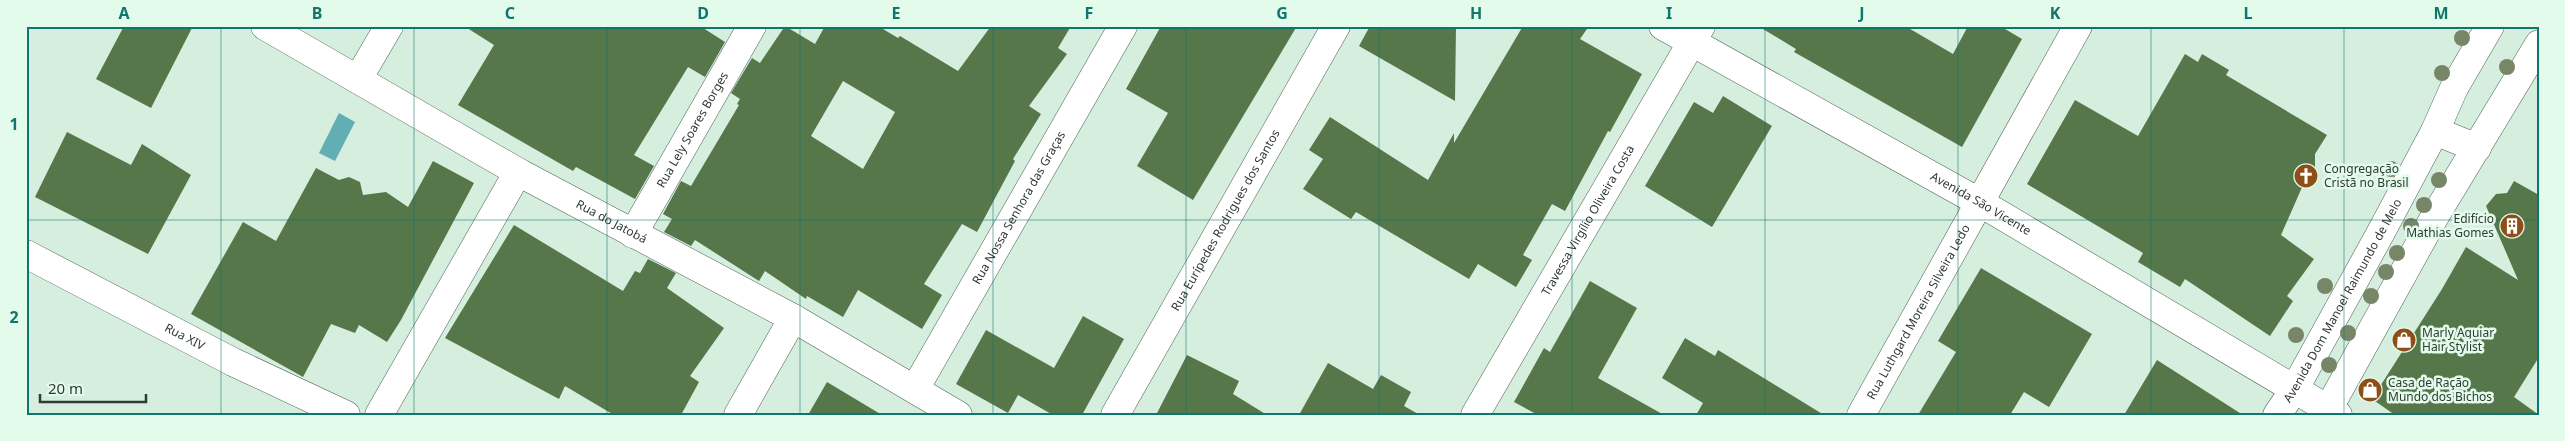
<svg xmlns="http://www.w3.org/2000/svg" width="2565" height="441" viewBox="0 0 2565 441" font-family="'Noto Sans',sans-serif">
	<style>
		.water { fill: #61afb2 }
		.building { fill: #56774a; fill-rule: evenodd }
		.lines { fill: none; stroke-linecap: round; stroke-linejoin: round }
		.minor-casing { stroke: #4f6457; stroke-width: 29 }
		.major-casing { stroke: #4f6457; stroke-width: 29 }
		.minor { stroke: #fff; stroke-width: 28 }
		.major { stroke: #fff; stroke-width: 28 }
		.tree { fill: #778666 }
		.grid { fill: none; stroke: #0f766e; stroke-width: 1; stroke-opacity: 0.55 }
		.labels { text-anchor: middle; stroke-width: 5; stroke-linejoin: round; paint-order: stroke }
		.street-label { font-size: 12px; fill: #313a34; stroke: #e2fbeb }
		.poi-label { font-size: 12px; fill: #313a34; stroke: #e2fbeb; text-anchor: start }
		.neatline { fill: none; stroke: #0f766e; stroke-width: 2 }
		.grid-label { font-size: 16px; text-anchor: middle; font-weight: bold; fill: #0f766e }
	</style>
	<rect width="100%" height="100%" fill="#d5eede"/>
	<path class="water" d="M339,113L355,122L335,161L319,153Z"/>
	<path class="building" d="M124,26H193L151,108L96,79Z
		M464,26H700L725,42L705,77L688,67L634,155L654,166L635,199L576,167L573,171L458,105L494,45Z
		M785,26L815,44L825,26H878L898,38L900,36L958,71L991,26H1071L1058,48L1067,54L1029,106L1041,114L1013,159L1015,161L977,232L962,224L924,284L942,295L922,329L858,290L843,317L807,296L806,299L765,271L759,281L695,240L691,246L664,232L672,219L663,214L681,181L691,186L739,105L737,104L740,99L731,93L752,58L760,63ZM843,81L895,112L863,169L811,136Z
		M1161,26H1297L1193,200L1137,166L1168,113L1126,89Z
		M1370,26H1456L1455,101L1359,46Z
		M1523,26H1589L1580,39L1642,74L1610,132L1608,131L1565,211L1552,204L1523,255L1532,260L1516,287L1478,264L1469,279L1356,212L1351,219L1303,189L1323,159L1309,150L1330,117L1428,180L1454,133V143Z
		M1758,26H1905L1953,54L1968,26H2000L2022,39L1962,147L1794,52L1796,49Z
		M2185,54L2198,62L2202,54L2229,70L2226,75L2327,135L2315,154V171L2309,181L2303,185L2281,235L2314,259L2287,296L2293,301L2270,336L2185,279L2180,287L2138,262L2143,253L2027,184L2075,100L2138,136Z
		M1723,96L1772,126L1712,227L1645,186L1694,102L1713,113Z
		M67,132L131,165L142,144L191,175L148,254L35,197Z
		M433,161L474,183L401,320L387,342L359,325L355,333L331,324L303,377L191,314L243,222L276,241L316,168L339,180L349,177L360,182L363,195L386,192L408,207Z
		M2514,181L2539,195V357L2514,397L2539,415H2395L2372,399L2442,289L2466,247L2518,280L2486,206L2496,194L2507,193Z
		M514,225L623,291L635,271L640,273L648,259L676,273L667,288L724,328L690,376L699,382L681,415H614L565,386L559,399L445,338Z
		M1981,268L2092,334L2049,407L2024,392L2010,415H1918L1956,352L1938,341Z
		M1590,281L1637,308L1598,378L1664,415H1538L1514,402L1544,348L1550,352Z
		M1083,316L1124,339L1082,415H1053L1018,395L1008,413L956,384L986,330L1054,368Z
		M1685,338L1715,356L1718,350L1824,415H1696L1703,403L1662,378Z
		M1187,355L1239,381L1233,394L1267,415H1156Z
		M2157,360L2243,415H2124Z
		M1328,363L1373,389L1381,375L1411,392L1404,406L1420,415H1299Z
		M827,382L882,415H808Z"/>
	<g class="lines">
		<defs>
			<g id="minor">
				<path id="s1" d="M265,26L518,172L793,318L958,415"/>
				<path id="s2" d="M1663,26L1979,202L2338,415"/>
				<path d="M358,79L389,26"/>
				<path d="M2435,131L2477,148"/>
				<path id="s3" d="M633,234L752,26"/>
				<path id="s4" d="M26,254L233,362L346,415"/>
				<path id="s5" d="M915,389L1123,26"/>
				<path d="M379,415L518,172"/>
				<path d="M738,415L793,318"/>
				<path id="s6" d="M1115,415L1336,26"/>
				<path id="s7" d="M1475,415L1701,26"/>
				<path id="s8" d="M1861,415L2078,26"/>
			</g>
			<g id="major">
				<path id="s9" d="M2277,415L2294,390L2380,234L2435,131L2454,88L2490,26"/>
				<path d="M2325,415L2435,216L2539,44"/>
			</g>
		</defs>
		<use href="#minor" class="minor-casing"/>
		<use href="#major" class="major-casing"/>
		<use href="#minor" class="minor"/>
		<use href="#major" class="major"/>
	</g>
	<g class="tree">
		<circle cx="2462" cy="38" r="8"/>
		<circle cx="2507" cy="67" r="8"/>
		<circle cx="2442" cy="73" r="8"/>
		<circle cx="2391" cy="169" r="8"/>
		<circle cx="2439" cy="180" r="8"/>
		<circle cx="2424" cy="205" r="8"/>
		<circle cx="2411" cy="226" r="8"/>
		<circle cx="2397" cy="253" r="8"/>
		<circle cx="2386" cy="272" r="8"/>
		<circle cx="2325" cy="286" r="8"/>
		<circle cx="2371" cy="296" r="8"/>
		<circle cx="2348" cy="333" r="8"/>
		<circle cx="2296" cy="335" r="8"/>
		<circle cx="2329" cy="365" r="8"/>
	</g>
	<path class="grid" d="M221,26V415M414,26V415M607,26V415M800,26V415M993,26V415M1186,26V415M1379,26V415M1572,26V415M1765,26V415M1958,26V415M2151,26V415M2344,26V415M26,220H2539"/>
	<defs>
		<symbol id="church-disc" viewBox="-11 -11 22 22"><circle r="9.5" fill="#8e4e17" stroke="#e2fbeb"/><path d="M-1.2-6h2.4v3.5h3.3v2.4h-3.3V6h-2.4V-.1h-3.3v-2.4h3.3Z" fill="#fff"/></symbol>
		<symbol id="building-disc" viewBox="-11 -11 22 22"><circle r="9.5" fill="#8e4e17" stroke="#e2fbeb"/><path d="M-4-6H4V6H1V3H-1V6H-4ZM-2.5-4.3h1.7v1.8h-1.7ZM.8-4.3h1.7v1.8H.8ZM-2.5-1h1.7V.8h-1.7ZM.8-1h1.7V.8H.8Z" fill="#fff"/></symbol>
		<symbol id="shop-disc" viewBox="-11 -11 22 22"><circle r="9.5" fill="#8e4e17" stroke="#e2fbeb"/><path d="M-5-2.5h2.3a2.7 3.5 0 0 1 5.4 0H5L5.5 6h-11ZM-1.5-2.5h3a1.5 2.3 0 0 0-3 0Z" fill="#fff"/></symbol>
	</defs>
	<g fill-rule="evenodd">
		<use href="#church-disc" x="2292" y="162" width="28" height="28"/>
		<use href="#building-disc" x="2498" y="212" width="28" height="28"/>
		<use href="#shop-disc" x="2390" y="326" width="28" height="28"/>
		<use href="#shop-disc" x="2356" y="376" width="28" height="28"/>
	</g>
	<g class="labels">
		<g class="street-label">
			<text dy="4" stroke="none"><textPath href="#s3" startOffset="120">Rua Lely Soares Borges</textPath></text>
			<text dy="4" stroke="none"><textPath href="#s2" startOffset="364">Avenida São Vicente</textPath></text>
			<text dy="4" stroke="none"><textPath href="#s5" startOffset="209">Rua Nossa Senhora das Graças</textPath></text>
			<text dy="4" stroke="none"><textPath href="#s6" startOffset="224">Rua Eurípedes Rodrigues dos Santos</textPath></text>
			<text dy="4" stroke="none"><textPath href="#s7" startOffset="225">Travessa Virgílio Oliveira Costa</textPath></text>
			<text dy="4" stroke="none"><textPath href="#s1" startOffset="398">Rua do Jatobá</textPath></text>
			<text dy="4" stroke="none"><textPath href="#s9" startOffset="132">Avenida Dom Manoel Raimundo de Melo</textPath></text>
			<text dy="4" stroke="none"><textPath href="#s8" startOffset="118">Rua Luthgard Moreira Silveira Ledo</textPath></text>
			<text dy="4" stroke="none"><textPath href="#s4" startOffset="179">Rua XIV</textPath></text>
		</g>
		<g class="poi-label">
			<text x="2324" y="173">Congregação<tspan x="2324" dy="14">Cristã no Brasil</tspan></text>
			<text x="2494" y="223" text-anchor="end">Edifício<tspan x="2494" dy="14">Mathias Gomes</tspan></text>
			<text x="2422" y="337">Marly Aguiar<tspan x="2422" dy="14">Hair Stylist</tspan></text>
			<text x="2388" y="387">Casa de Ração<tspan x="2388" dy="14">Mundo dos Bichos</tspan></text>
		</g>
	</g>
	<rect width="2565" height="441" fill="none" stroke="#e2fbeb" stroke-width="55"/>
	<path d="M40 394v8h106v-8" fill="none" stroke="#313a34" stroke-width="2.5"/>
	<text x="48" y="394" font-size="15" fill="#313a34" stroke="#e2fbeb" stroke-width="4" paint-order="stroke">20 m</text>
	<rect x="28" y="28" width="2510" height="386" class="neatline"/>
	<g class="grid-label">
		<text x="124" y="19">A</text>
		<text x="317" y="19">B</text>
		<text x="510" y="19">C</text>
		<text x="703" y="19">D</text>
		<text x="896" y="19">E</text>
		<text x="1089" y="19">F</text>
		<text x="1282" y="19">G</text>
		<text x="1476" y="19">H</text>
		<text x="1669" y="19">I</text>
		<text x="1862" y="19">J</text>
		<text x="2055" y="19">K</text>
		<text x="2248" y="19">L</text>
		<text x="2441" y="19">M</text>
		<text x="14" y="130">1</text>
		<text x="14" y="323">2</text>
	</g>
</svg>
